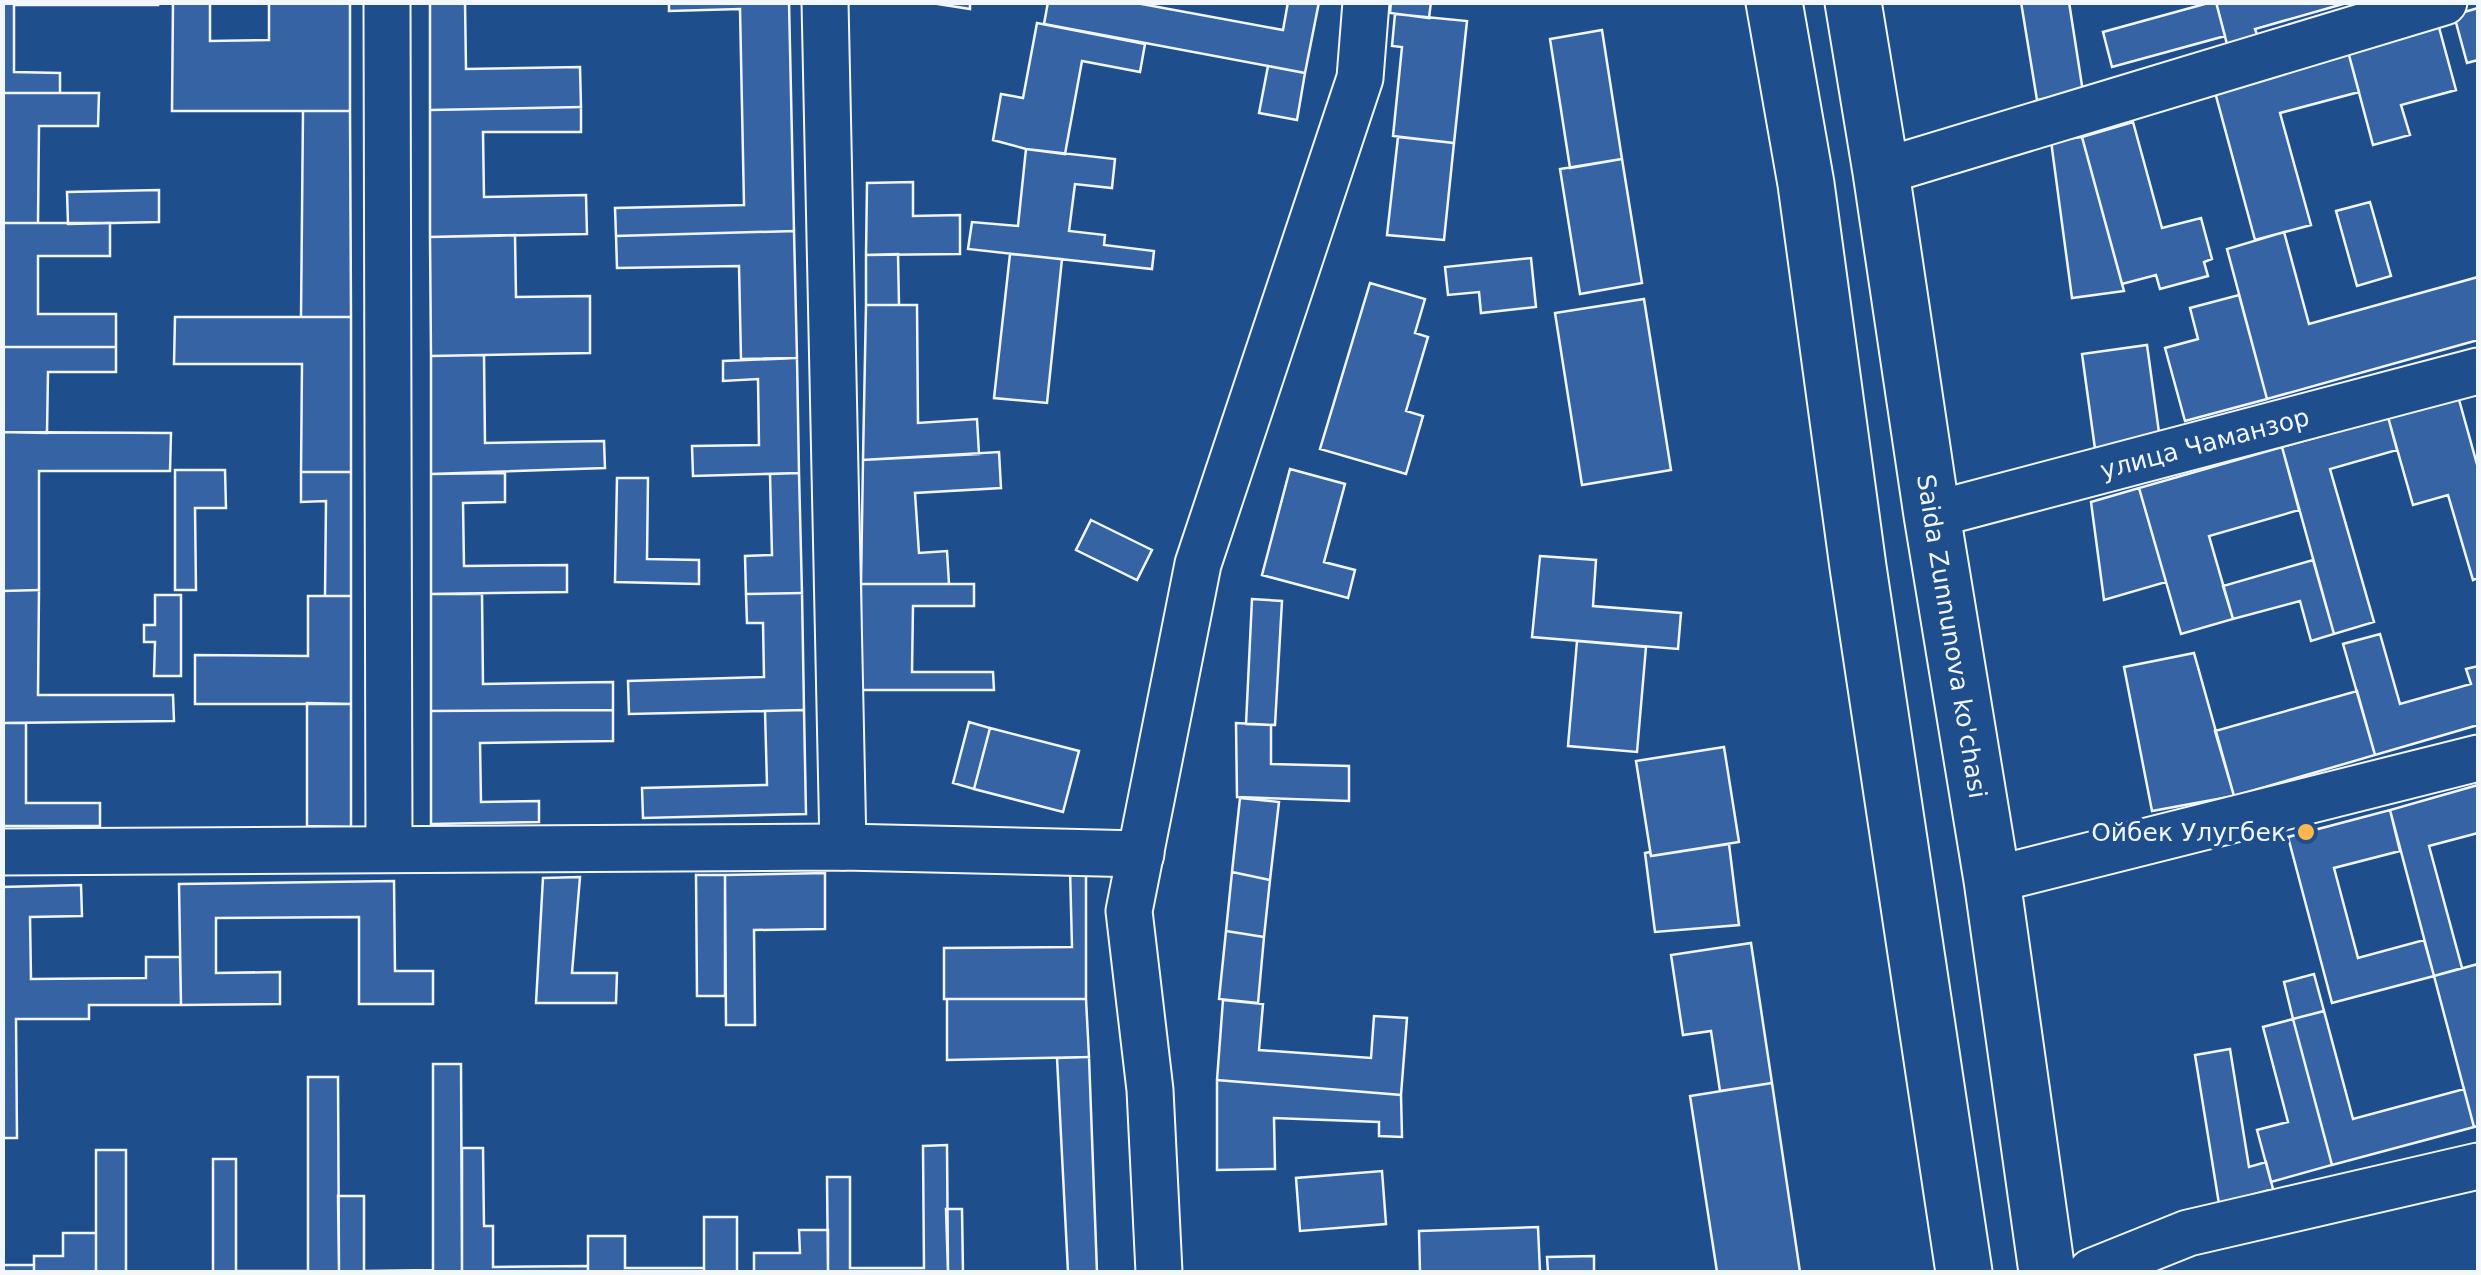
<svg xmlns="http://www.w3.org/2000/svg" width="2481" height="1275" viewBox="0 0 2481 1275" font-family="'DejaVu Sans',sans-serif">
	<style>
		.building { fill: #3563a3; stroke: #f2f6ff; stroke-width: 2.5 }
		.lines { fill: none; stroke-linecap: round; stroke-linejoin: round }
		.minor-casing { stroke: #f2f6ff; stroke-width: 49 }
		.major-casing { stroke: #f2f6ff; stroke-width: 59 }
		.minor { stroke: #1f4e8c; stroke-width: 45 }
		.major { stroke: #1f4e8c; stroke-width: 55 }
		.poi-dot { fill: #ffb74d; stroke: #1f4e8c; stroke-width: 4 }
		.labels { text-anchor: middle; stroke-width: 8; stroke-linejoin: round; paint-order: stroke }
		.street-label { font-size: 25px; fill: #f2f6ff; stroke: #1f4e8c }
		.poi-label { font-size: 25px; fill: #f2f6ff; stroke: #1f4e8c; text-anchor: end }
	</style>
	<rect width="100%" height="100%" fill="#1f4e8c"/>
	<path class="building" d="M2,2H158V5H14V72L60,73V93H2Z
		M173,2H210V41L269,40V2H350V111H172Z
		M430,2H465L466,69L580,67L581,107L430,110Z
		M669,2H789L794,231L616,236L615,208L744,205L740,9L669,11Z
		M925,2H970V9Z
		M1048,2H1131L1283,30L1288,2H1319L1305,73L1044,24Z
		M1391,2H1431L1429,18L1390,13Z
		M2021,2H2069L2083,92L2037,100Z
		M2212,2H2216L2225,36L2112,67L2103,32Z
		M2216,2H2350L2255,29L2259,40L2228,48Z
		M2478,8V60L2467,63L2454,15Z
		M1395,14L1467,21L1454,143L1393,136L1402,47L1392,46Z
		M2437,20L2456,90L2401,105L2410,135L2373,145L2346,44Z
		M1037,23L1145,44L1140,72L1082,61L1065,154L1026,149L993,140L1001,94L1023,98Z
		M1602,30L1622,159L1570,168L1550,39Z
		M2346,44L2359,92L2280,113L2311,225L2255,240L2212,81Z
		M1268,66L1305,73L1297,120L1259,113Z
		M2,93H99L98,126H39L38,223H2Z
		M581,107V132H483L484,197L586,195L587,234L430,237V110Z
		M303,111H350L351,317H301Z
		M2133,122L2162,228L2201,218L2212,259L2204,262L2208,276L2160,289L2156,275L2122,284L2082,137Z
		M1398,137L1454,143L1444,240L1387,235Z
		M2082,137L2124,291L2072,298L2051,141Z
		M1026,149L1115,159L1112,188L1075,184L1069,231L1105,235L1104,245L1154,251L1152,269L968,249L972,222L1018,226Z
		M1622,159L1642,283L1580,294L1560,169Z
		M913,182V216L960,215V254L866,255L867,183Z
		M159,190V222L68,224L67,192Z
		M2370,202L2391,276L2357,286L2336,211Z
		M2,223H110V256H38V314H116V347H2Z
		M794,231L797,358L741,359L739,266L617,268L616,236Z
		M2284,232L2309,324L2478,277V340L2267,399L2227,249Z
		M515,235L516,297L590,296V353L431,356L430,237Z
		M898,254L899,305H866V255Z
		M1010,254L1062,259L1047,403L994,398Z
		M1531,258L1536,307L1481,313L1479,292L1448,295L1445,267Z
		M1370,283L1425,299L1415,333L1428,337L1406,411L1423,416L1406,474L1320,449Z
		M2239,295L2267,399L2185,421L2165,348L2198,339L2190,308Z
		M1644,299L1671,470L1582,485L1555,313Z
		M866,305H917L918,423L977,419L979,454L863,460Z
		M175,317H351V472H301L302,364H174Z
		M2147,345L2161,447L2096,456L2082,354Z
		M2,347H116V372H48L47,433L2,432Z
		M484,355L485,443L604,441L605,468L431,474V356Z
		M797,358L799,473L693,476L692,446L759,445L758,379L723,381V361Z
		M2458,396L2478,468V578L2473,580L2448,495L2413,505L2388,417Z
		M2388,417L2397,450L2330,469L2374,622L2334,634L2282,447Z
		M2,432L171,433L170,471H39V590L2,591Z
		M2282,447L2299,510L2209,536L2233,619L2181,634L2139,488Z
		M999,452L1001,488L915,493L919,553L947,551L949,584H861L863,460Z
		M1290,469L1345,484L1324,562L1355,570L1348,598L1262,575Z
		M175,470H225L226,508H195L196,590H175Z
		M301,472H351V596H325L326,501L301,502Z
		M505,473V502L463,503L464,566L567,565V592L431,594V474Z
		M799,473L802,593L746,594L745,556L772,555L770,474Z
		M617,478H648L647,559L699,560V584L615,582Z
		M2139,488L2166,582L2104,600L2091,502Z
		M1091,520L1152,550L1137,580L1076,550Z
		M1540,556L1596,560L1593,606L1681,613L1678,649L1532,637Z
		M2313,560L2334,634L2311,641L2300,601L2233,619L2223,586Z
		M861,584H974V606H913L912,672H993L994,690H861Z
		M39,590L38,695H173L174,721L2,723V591Z
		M802,593L804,710L629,714L628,681L764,677L763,623H747L746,594Z
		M431,594H482L483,684L613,682V710L431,711Z
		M155,595H181V676H154L155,642H144V625H155Z
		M308,596H351V704H195V655L308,656Z
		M1252,599L1282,601L1275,725L1246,724Z
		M2380,634L2400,704L2471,684L2466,669L2478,666V725L2375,755L2343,644Z
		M1577,641L1646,647L1637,752L1568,746Z
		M2194,653L2234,796L2152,811L2124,667Z
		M2357,691L2375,755L2234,796L2215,731Z
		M307,703L351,704V827L307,826Z
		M613,710V741L480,743L481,802L539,801V822L431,824V711Z
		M804,710L806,814L643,818L642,788L767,785L765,711Z
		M969,722L990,728L974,789L953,783Z
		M2,723H26V803H100V826H2Z
		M1236,723L1271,725V764L1349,766V801L1237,797Z
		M990,728L1079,751L1063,812L974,789Z
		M1724,747L1739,842L1651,856L1636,761Z
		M2478,785V833L2429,846L2462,968L2434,976L2390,810Z
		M1240,798L1279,802L1270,880L1232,872Z
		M2390,810L2400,851L2334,868L2358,958L2424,940L2434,976L2332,1003L2288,837Z
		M1729,844L1739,925L1655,932L1645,853L1650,852L1651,856Z
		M1086,868V999H944V948L1072,947L1070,869Z
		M1232,872L1270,880L1264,937L1226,931Z
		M825,873V929L754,930L755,1025H726L725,875Z
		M696,875H725V996H697Z
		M580,877L572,973H617L616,1003H536L543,878Z
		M394,881L395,971H433V1004H359V917L216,918V973L280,972V1004L181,1005L179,884Z
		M81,885L82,916L30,917L31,979L146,978V957H180L181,1005H89V1019H16L17,1138H2V887Z
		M1226,931L1264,937L1258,1003L1219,999Z
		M1751,943L1772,1083L1720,1091L1711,1031L1683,1035L1671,955Z
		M2478,964V1126L2474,1127L2434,976Z
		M2314,974L2324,1011L2293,1019L2284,982Z
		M947,999H1086L1089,1057L947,1060Z
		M1223,1000L1263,1004L1259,1050L1371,1058L1374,1016L1407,1018L1401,1095L1217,1080Z
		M2324,1011L2353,1119L2464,1089L2474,1127L2332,1165L2293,1019Z
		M2293,1019L2332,1165L2271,1182L2257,1130L2288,1122L2263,1027Z
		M2230,1049L2249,1167L2266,1162L2273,1189L2219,1204L2195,1055Z
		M1089,1057L1097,1272H1068L1057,1058Z
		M433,1064H461L462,1272H339L338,1196H364V1271L433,1270Z
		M308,1077H338L339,1272H213V1159H236V1271H308Z
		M1217,1080L1401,1095L1402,1137L1379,1136V1122L1274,1118L1275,1169L1217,1170Z
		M1772,1083L1800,1272H1717L1690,1096Z
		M947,1145L948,1272H828L827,1177H850V1268H924L923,1146Z
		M462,1148H483L484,1226H493V1267L588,1266V1272H462Z
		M96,1150H126V1271L213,1272H96Z
		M1382,1171L1386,1224L1300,1231L1296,1178Z
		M946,1209H962L963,1272H948Z
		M704,1217H737V1272H704Z
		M1538,1227L1540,1272H1420L1419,1231Z
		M799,1230H828V1272H754V1253H800Z
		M63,1233H96V1272H34V1256H63Z
		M588,1236H625V1268H704V1272H588Z
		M1594,1256V1272H1548L1547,1257Z
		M2,1265H34V1272H2Z"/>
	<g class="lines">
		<defs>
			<g id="minor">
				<path d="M387,2L389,849"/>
				<path d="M825,2L843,847"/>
				<path d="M1881,172L2444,2"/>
				<path id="s1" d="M1932,515L2478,371"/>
				<path d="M2,852L843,847L1141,854"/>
				<path d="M1992,880L2478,758"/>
				<path d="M1159,1272L1150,1090L1129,911L1198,564L1360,78L1366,2"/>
				<path d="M2091,1272L2188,1233L2478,1166"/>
			</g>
			<g id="major">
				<path d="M1774,2L1806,184L1858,567L1964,1272"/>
				<path id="s2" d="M1853,2L1881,172L1932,515L1992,880L2047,1272"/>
			</g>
		</defs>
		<use href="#minor" class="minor-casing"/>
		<use href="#major" class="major-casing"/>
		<use href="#minor" class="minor"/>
		<use href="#major" class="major"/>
	</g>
	<circle class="poi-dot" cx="2306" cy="832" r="10"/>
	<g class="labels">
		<g class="street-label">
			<text dy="9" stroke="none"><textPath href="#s1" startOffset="282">улица Чаманзор</textPath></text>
			<text dy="9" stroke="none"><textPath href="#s2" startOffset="642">Saida Zunnunova ko'chasi</textPath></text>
		</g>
		<g class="poi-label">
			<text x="2286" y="841">Ойбек Улугбек</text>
		</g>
	</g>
	<rect width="2481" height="1275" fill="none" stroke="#f2f6ff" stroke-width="10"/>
</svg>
